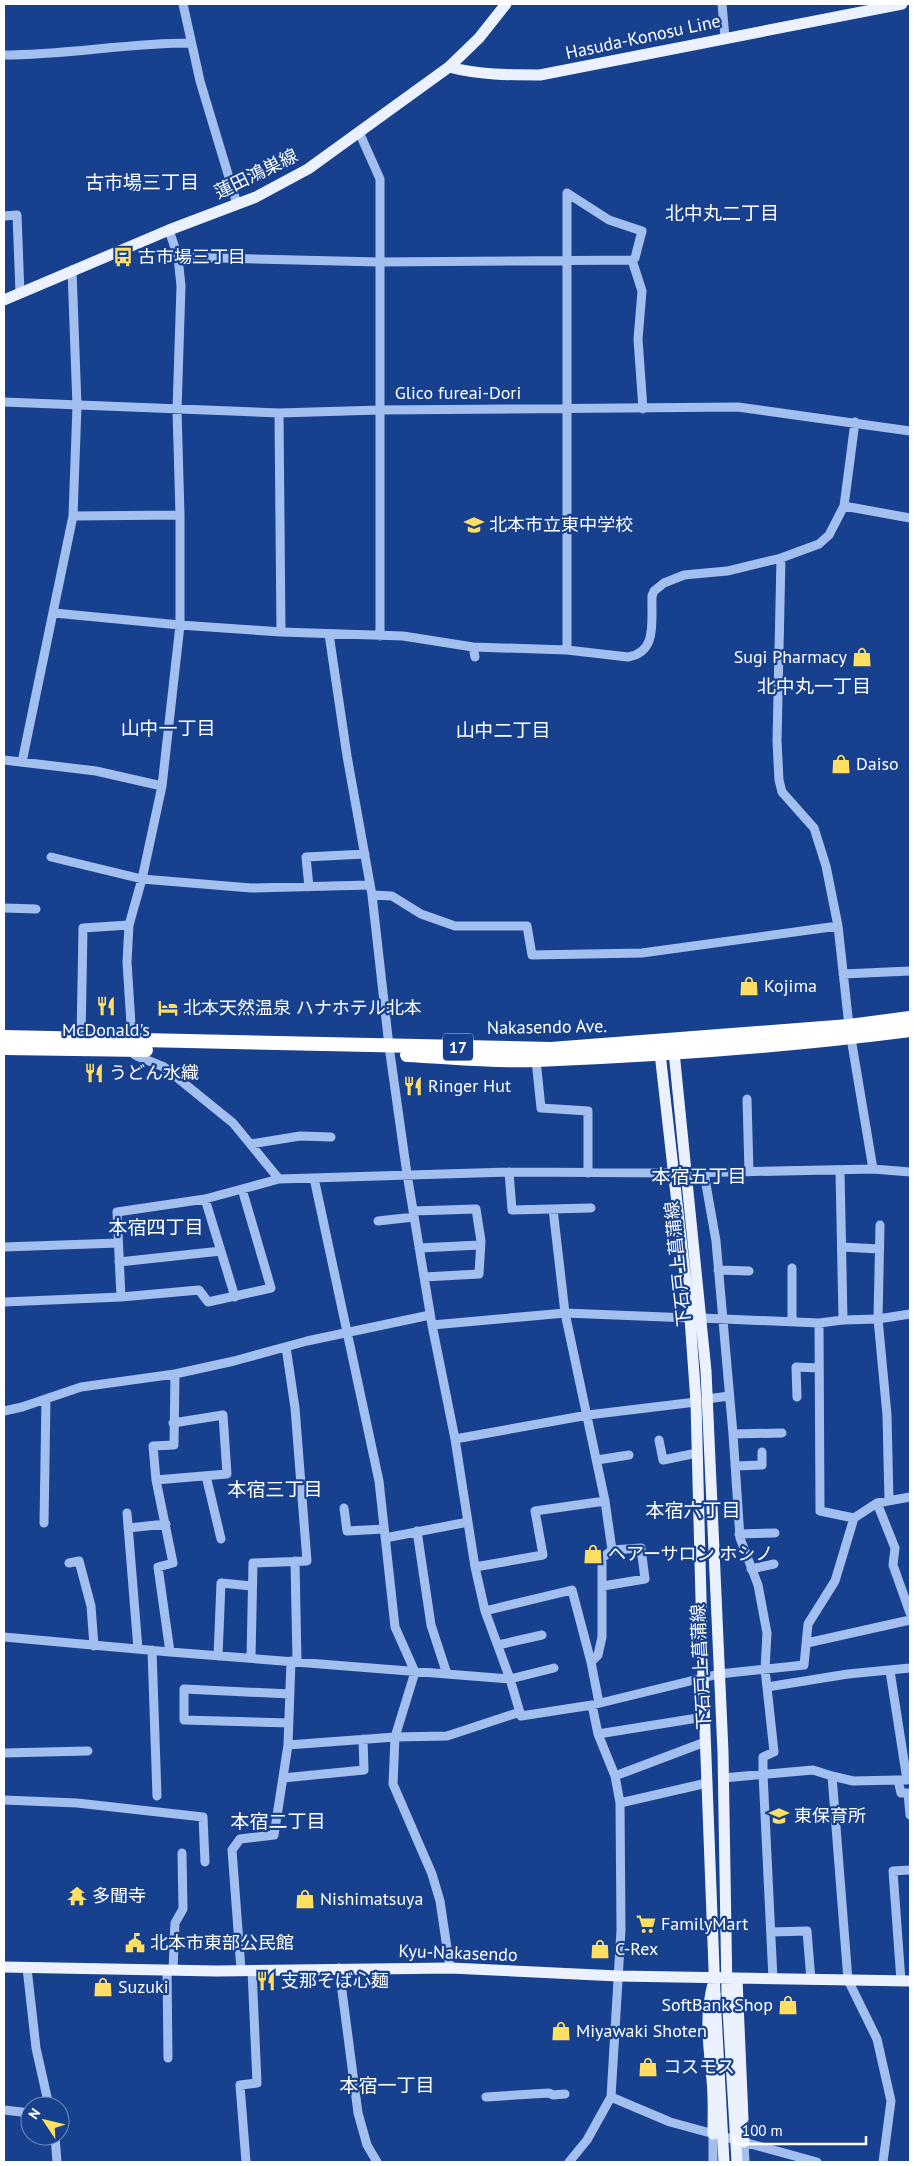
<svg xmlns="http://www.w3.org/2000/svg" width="914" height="2166" viewBox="0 0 914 2166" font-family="'PT Sans','Noto Sans JP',sans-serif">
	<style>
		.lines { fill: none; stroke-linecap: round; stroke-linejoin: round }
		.minor { stroke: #a3bfef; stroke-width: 9 }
		.major { stroke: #ebf1ff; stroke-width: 11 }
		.highway { stroke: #fff; stroke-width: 14 }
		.major-bridge { stroke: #ebf1ff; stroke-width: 11 }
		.labels { text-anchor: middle; stroke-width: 4.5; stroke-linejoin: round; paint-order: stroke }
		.shield { fill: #17418e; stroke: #b9c6dd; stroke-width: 1 }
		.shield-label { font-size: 16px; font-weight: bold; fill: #fff }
		.street-label { font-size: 18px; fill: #fff; stroke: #17418e }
		.poi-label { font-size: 18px; fill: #fff; stroke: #17418e; text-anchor: start }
		.neighbourhood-label { font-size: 19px; fill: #fff; stroke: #17418e }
	</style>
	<rect width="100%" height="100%" fill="#17418e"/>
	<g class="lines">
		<path class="minor" d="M183,4L200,81L237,204
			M722,4L725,38
			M4,55C66,55 128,43 190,43
			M359,132L380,179V636
			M567,193V650
			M4,216L17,215L20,293
			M178,257L379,262L632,260L635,258L642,231L609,220L567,193
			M632,260L642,291L638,339L643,409
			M4,402L279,413L380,410L738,407L910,431
			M279,413L281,632
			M844,506L910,518
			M73,516L180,515
			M781,558L777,741L779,780L782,792L814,828L826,866L838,926L849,1026
			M54,613L180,625L281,632L403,636L473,647L567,650L628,657C658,652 651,621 652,596L654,591L664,583L684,575L727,571L781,558L819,544L829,535L844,506L855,422
			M329,634L347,756L372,895L389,1046L407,1174L432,1325L455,1439L475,1567L485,1611L510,1679L521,1716L592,1705L719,1674L804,1665L808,1624L835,1581L854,1518
			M473,647L475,657
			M4,760L96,771L162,786
			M22,762L73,516L77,406L72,270
			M51,857L142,879L251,888L370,885
			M309,887L306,857L365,854
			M372,895L392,896L421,914L455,926H527L532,955L642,953L838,926
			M4,908L36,909
			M843,974L910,971
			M81,1038L83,928L129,925
			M851,1038L873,1169
			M132,1040L127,962L129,925L142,879L162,786L180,625V515L177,410L181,286L178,257L169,230
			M128,1050L137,1056L164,1067L233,1123L279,1179L509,1172L675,1173
			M536,1060L541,1108L588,1111V1173
			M747,1099L749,1172
			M251,1144L300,1136L331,1137
			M840,1170L843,1320
			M509,1172L512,1210L591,1208
			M686,1173L873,1169L910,1172
			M704,1173L716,1241L733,1434L740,1538L758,1585L767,1633L765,1669L774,1752L763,1757V1774L773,1979
			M314,1178L379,1481L395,1627L415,1672L395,1737L393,1784L432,1874L440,1901L450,1968
			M242,1189L279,1179
			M205,1199L235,1297
			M553,1209L565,1313L605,1501L612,1550
			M413,1211L476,1209L481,1241L479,1274L424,1277
			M378,1221L414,1217
			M880,1225L878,1319L887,1415L889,1501
			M4,1247L118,1243
			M842,1247L879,1249
			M419,1248L480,1245
			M119,1262L221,1251
			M718,1270L749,1271
			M4,1302L121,1297L199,1290L208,1302L271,1288L242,1189L205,1199L117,1212L121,1297
			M701,1318L819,1323L843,1320L878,1319L910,1314
			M792,1320V1268
			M819,1323L820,1511L854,1518L877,1503L910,1497
			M432,1325L565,1313L690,1318
			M797,1397L796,1367L819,1368
			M707,1399L729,1396
			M4,1411L22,1407L81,1387L175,1374L234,1361L307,1341L430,1315
			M733,1434L782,1433
			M455,1439L588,1415L696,1402
			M659,1440L663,1460L697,1453
			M597,1460L629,1455
			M735,1466L762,1465V1452
			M206,1476L221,1539
			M156,1480L227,1474L223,1415L173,1423
			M877,1503L895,1548L893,1565L910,1613
			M344,1508L347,1531L384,1529
			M127,1513L138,1649
			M44,1523L46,1399
			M128,1528L166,1524
			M417,1531L431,1625L447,1674
			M739,1534L775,1533
			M385,1538L468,1522
			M295,1561L297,1662
			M69,1563L79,1561L91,1606L94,1646
			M475,1567L543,1555L535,1511L605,1501
			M751,1569L774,1564
			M485,1611L572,1590L591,1662L599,1703
			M4,1637L170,1652L510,1679L554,1668
			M807,1643L910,1620
			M498,1645L542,1635
			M152,1650L157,1796
			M170,1652L158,1567L173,1563L156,1480L153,1446L174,1445L175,1374
			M218,1656L221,1583L252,1586
			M251,1658L253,1563L307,1561L295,1408L286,1347
			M591,1662L598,1655L602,1637V1558L612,1550L641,1548L645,1579L603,1586
			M890,1671L907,1780H898L901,1793H908L910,1815
			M767,1687L848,1674L910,1668
			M289,1723L184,1720V1689L290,1694
			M598,1734L704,1717
			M288,1745L395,1737L447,1736L520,1712
			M4,1753L88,1751
			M615,1776L705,1742
			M832,1776L853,1781L898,1780
			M283,1778L364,1770L363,1739
			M723,1778L813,1770L832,1776L848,1980L877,2039L891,2101L883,2162
			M4,1800L77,1803L203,1817L205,1862
			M620,1803L707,1783
			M771,1932L807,1931L811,1980
			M27,1968L36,2048L49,2106
			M339,1968L358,2113L367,2145L377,2162
			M167,1970L168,2058
			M173,1970L175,1923L183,1909L182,1853
			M241,1970L232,1850L240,1839L274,1835L288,1745L291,1661
			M901,1981L893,1871L910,1870
			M486,2097L549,2093L553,2095L565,2094
			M611,2097L670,2122L817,2162
			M4,2110L30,2113
			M713,2134V2162
			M55,2136L57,2162
			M744,2142L745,2162
			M246,2162L240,2085L257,2083L252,1970
			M569,2162L587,2140L611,2097L621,1930L620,1803L615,1776L598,1734L592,1705"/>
		<path class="major" d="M449,67C479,75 509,75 540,75L902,4
			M4,300L169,230L256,197L308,169L449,67L479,38L506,4
			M4,1967L216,1971L450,1968L618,1976L910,1981
			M737,1979L744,2142
			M713,1984C704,2017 709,2047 712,2080C714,2098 713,2116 713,2134
			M715,1995L703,1678L696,1402L690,1318L660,1053L665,1041L674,1052L706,1371L723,1752L727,1993"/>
		<path class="highway" d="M4,1037L551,1049L849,1026L910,1018
			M4,1048L146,1050
			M407,1055C450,1057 494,1062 536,1060C661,1055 786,1046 910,1030"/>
		<path class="major-bridge" d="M727,1993L737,2162
			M715,1995L724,2162"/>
	</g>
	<defs>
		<symbol id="bus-bare" viewBox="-9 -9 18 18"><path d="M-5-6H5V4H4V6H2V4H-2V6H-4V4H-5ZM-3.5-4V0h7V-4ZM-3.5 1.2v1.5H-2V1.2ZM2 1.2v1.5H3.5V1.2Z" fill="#ffdf61" stroke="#17418e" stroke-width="2.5" paint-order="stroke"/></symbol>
		<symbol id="school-bare" viewBox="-9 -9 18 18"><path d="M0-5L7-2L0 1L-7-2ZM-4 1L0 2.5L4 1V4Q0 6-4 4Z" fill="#ffdf61" stroke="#17418e" stroke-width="2.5" paint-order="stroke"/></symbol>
		<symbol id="shop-bare" viewBox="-9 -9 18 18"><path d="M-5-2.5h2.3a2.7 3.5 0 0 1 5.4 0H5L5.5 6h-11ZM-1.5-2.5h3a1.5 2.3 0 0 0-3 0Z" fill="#ffdf61" stroke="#17418e" stroke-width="2.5" paint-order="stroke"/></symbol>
		<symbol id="restaurant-bare" viewBox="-9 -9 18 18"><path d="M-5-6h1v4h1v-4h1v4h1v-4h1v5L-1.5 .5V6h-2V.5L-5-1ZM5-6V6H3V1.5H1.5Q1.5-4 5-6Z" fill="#ffdf61" stroke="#17418e" stroke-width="2.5" paint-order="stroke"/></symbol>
		<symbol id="hotel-bare" viewBox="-9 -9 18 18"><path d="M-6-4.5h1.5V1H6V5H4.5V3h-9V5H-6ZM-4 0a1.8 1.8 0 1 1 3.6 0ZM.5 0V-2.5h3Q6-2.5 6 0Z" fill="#ffdf61" stroke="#17418e" stroke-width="2.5" paint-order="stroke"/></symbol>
		<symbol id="temple-bare" viewBox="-9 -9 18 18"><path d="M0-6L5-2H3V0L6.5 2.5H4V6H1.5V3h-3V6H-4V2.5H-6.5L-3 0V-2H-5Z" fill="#ffdf61" stroke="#17418e" stroke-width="2.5" paint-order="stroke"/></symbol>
		<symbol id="supermarket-bare" viewBox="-9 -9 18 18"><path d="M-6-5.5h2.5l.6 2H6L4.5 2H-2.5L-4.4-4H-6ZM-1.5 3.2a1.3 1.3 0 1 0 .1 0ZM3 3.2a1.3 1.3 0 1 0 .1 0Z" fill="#ffdf61" stroke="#17418e" stroke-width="2.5" paint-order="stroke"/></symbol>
		<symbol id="civic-bare" viewBox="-9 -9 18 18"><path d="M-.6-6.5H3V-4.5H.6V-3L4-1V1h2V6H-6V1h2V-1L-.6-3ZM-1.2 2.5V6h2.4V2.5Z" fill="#ffdf61" stroke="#17418e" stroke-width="2.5" paint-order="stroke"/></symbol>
	</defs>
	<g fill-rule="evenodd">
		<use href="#bus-bare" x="109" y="243" width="28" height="28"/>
		<use href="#school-bare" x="460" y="511" width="28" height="28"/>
		<use href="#shop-bare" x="848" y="643" width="28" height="28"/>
		<use href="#shop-bare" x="827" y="750" width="28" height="28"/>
		<use href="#shop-bare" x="735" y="972" width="28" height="28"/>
		<use href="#restaurant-bare" x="92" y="992" width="28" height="28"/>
		<use href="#hotel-bare" x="154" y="994" width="28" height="28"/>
		<use href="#restaurant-bare" x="80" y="1059" width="28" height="28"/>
		<use href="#restaurant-bare" x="399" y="1072" width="28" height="28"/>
		<use href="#shop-bare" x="579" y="1540" width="28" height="28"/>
		<use href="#school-bare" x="765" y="1802" width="28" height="28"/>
		<use href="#temple-bare" x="63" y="1882" width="28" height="28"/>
		<use href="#shop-bare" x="291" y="1885" width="28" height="28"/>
		<use href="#supermarket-bare" x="632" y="1910" width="28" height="28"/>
		<use href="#civic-bare" x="121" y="1929" width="28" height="28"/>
		<use href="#shop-bare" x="586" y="1935" width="28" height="28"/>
		<use href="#restaurant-bare" x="252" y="1967" width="28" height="28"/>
		<use href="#shop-bare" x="89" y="1973" width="28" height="28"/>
		<use href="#shop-bare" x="774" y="1991" width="28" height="28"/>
		<use href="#shop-bare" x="547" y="2017" width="28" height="28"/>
		<use href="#shop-bare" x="634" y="2053" width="28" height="28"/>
	</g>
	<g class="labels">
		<rect class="shield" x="443" y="1033.5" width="30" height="27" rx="4"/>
		<g class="shield-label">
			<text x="458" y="1053">17</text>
		</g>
		<g class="street-label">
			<text transform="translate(643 37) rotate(-12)" y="6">Hasuda-Konosu Line</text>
			<text transform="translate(256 174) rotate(-26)" y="6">蓮田鴻巣線</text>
			<text x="458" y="399">Glico fureai-Dori</text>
			<text transform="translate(547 1027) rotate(-1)" y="6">Nakasendo Ave.</text>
			<text transform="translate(678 1264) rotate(-96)" y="6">下石戸上菖蒲線</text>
			<text transform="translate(701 1667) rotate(-93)" y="6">下石戸上菖蒲線</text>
			<text transform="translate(458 1953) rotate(2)" y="6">Kyu-Nakasendo</text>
		</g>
		<g class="poi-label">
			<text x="138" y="263">古市場三丁目</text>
			<text x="489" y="531">北本市立東中学校</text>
			<text x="847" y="663" text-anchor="end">Sugi Pharmacy</text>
			<text x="856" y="770">Daiso</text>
			<text x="764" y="992">Kojima</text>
			<text x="183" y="1014">北本天然温泉 ハナホテル北本</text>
			<text x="106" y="1036" text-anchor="middle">McDonald's</text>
			<text x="109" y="1079">うどん水織</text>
			<text x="428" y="1092">Ringer Hut</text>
			<text x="608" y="1560">ヘアーサロン ホシノ</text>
			<text x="794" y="1822">東保育所</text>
			<text x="92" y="1902">多聞寺</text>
			<text x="320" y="1905">Nishimatsuya</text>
			<text x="661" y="1930">FamilyMart</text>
			<text x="150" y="1949">北本市東部公民館</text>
			<text x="615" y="1955">C-Rex</text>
			<text x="281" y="1987">支那そば心麺</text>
			<text x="118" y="1993">Suzuki</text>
			<text x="773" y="2011" text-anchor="end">SoftBank Shop</text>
			<text x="576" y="2037">Miyawaki Shoten</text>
			<text x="663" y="2073">コスモス</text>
		</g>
		<g class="neighbourhood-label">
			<text x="142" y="189">古市場三丁目</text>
			<text x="722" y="220">北中丸二丁目</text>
			<text x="814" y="693">北中丸一丁目</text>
			<text x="168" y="735">山中一丁目</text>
			<text x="503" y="737">山中二丁目</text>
			<text x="699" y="1183">本宿五丁目</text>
			<text x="156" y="1234">本宿四丁目</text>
			<text x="275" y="1496">本宿三丁目</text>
			<text x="693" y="1517">本宿六丁目</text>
			<text x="278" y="1828">本宿二丁目</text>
			<text x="387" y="2092">本宿一丁目</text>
		</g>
	</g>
	<rect width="914" height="2166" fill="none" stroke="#ffffff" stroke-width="10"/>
	<g transform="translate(45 2121) rotate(305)"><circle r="24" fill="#17418e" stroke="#748dbb"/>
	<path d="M0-4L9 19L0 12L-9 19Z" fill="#ffdf61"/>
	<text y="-8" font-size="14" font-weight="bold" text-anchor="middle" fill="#ffffff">N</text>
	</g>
	<path d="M734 2136v8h132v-8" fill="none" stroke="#ffffff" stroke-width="2.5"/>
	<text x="742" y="2136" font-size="15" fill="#ffffff" stroke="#17418e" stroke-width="4" paint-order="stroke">100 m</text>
</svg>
